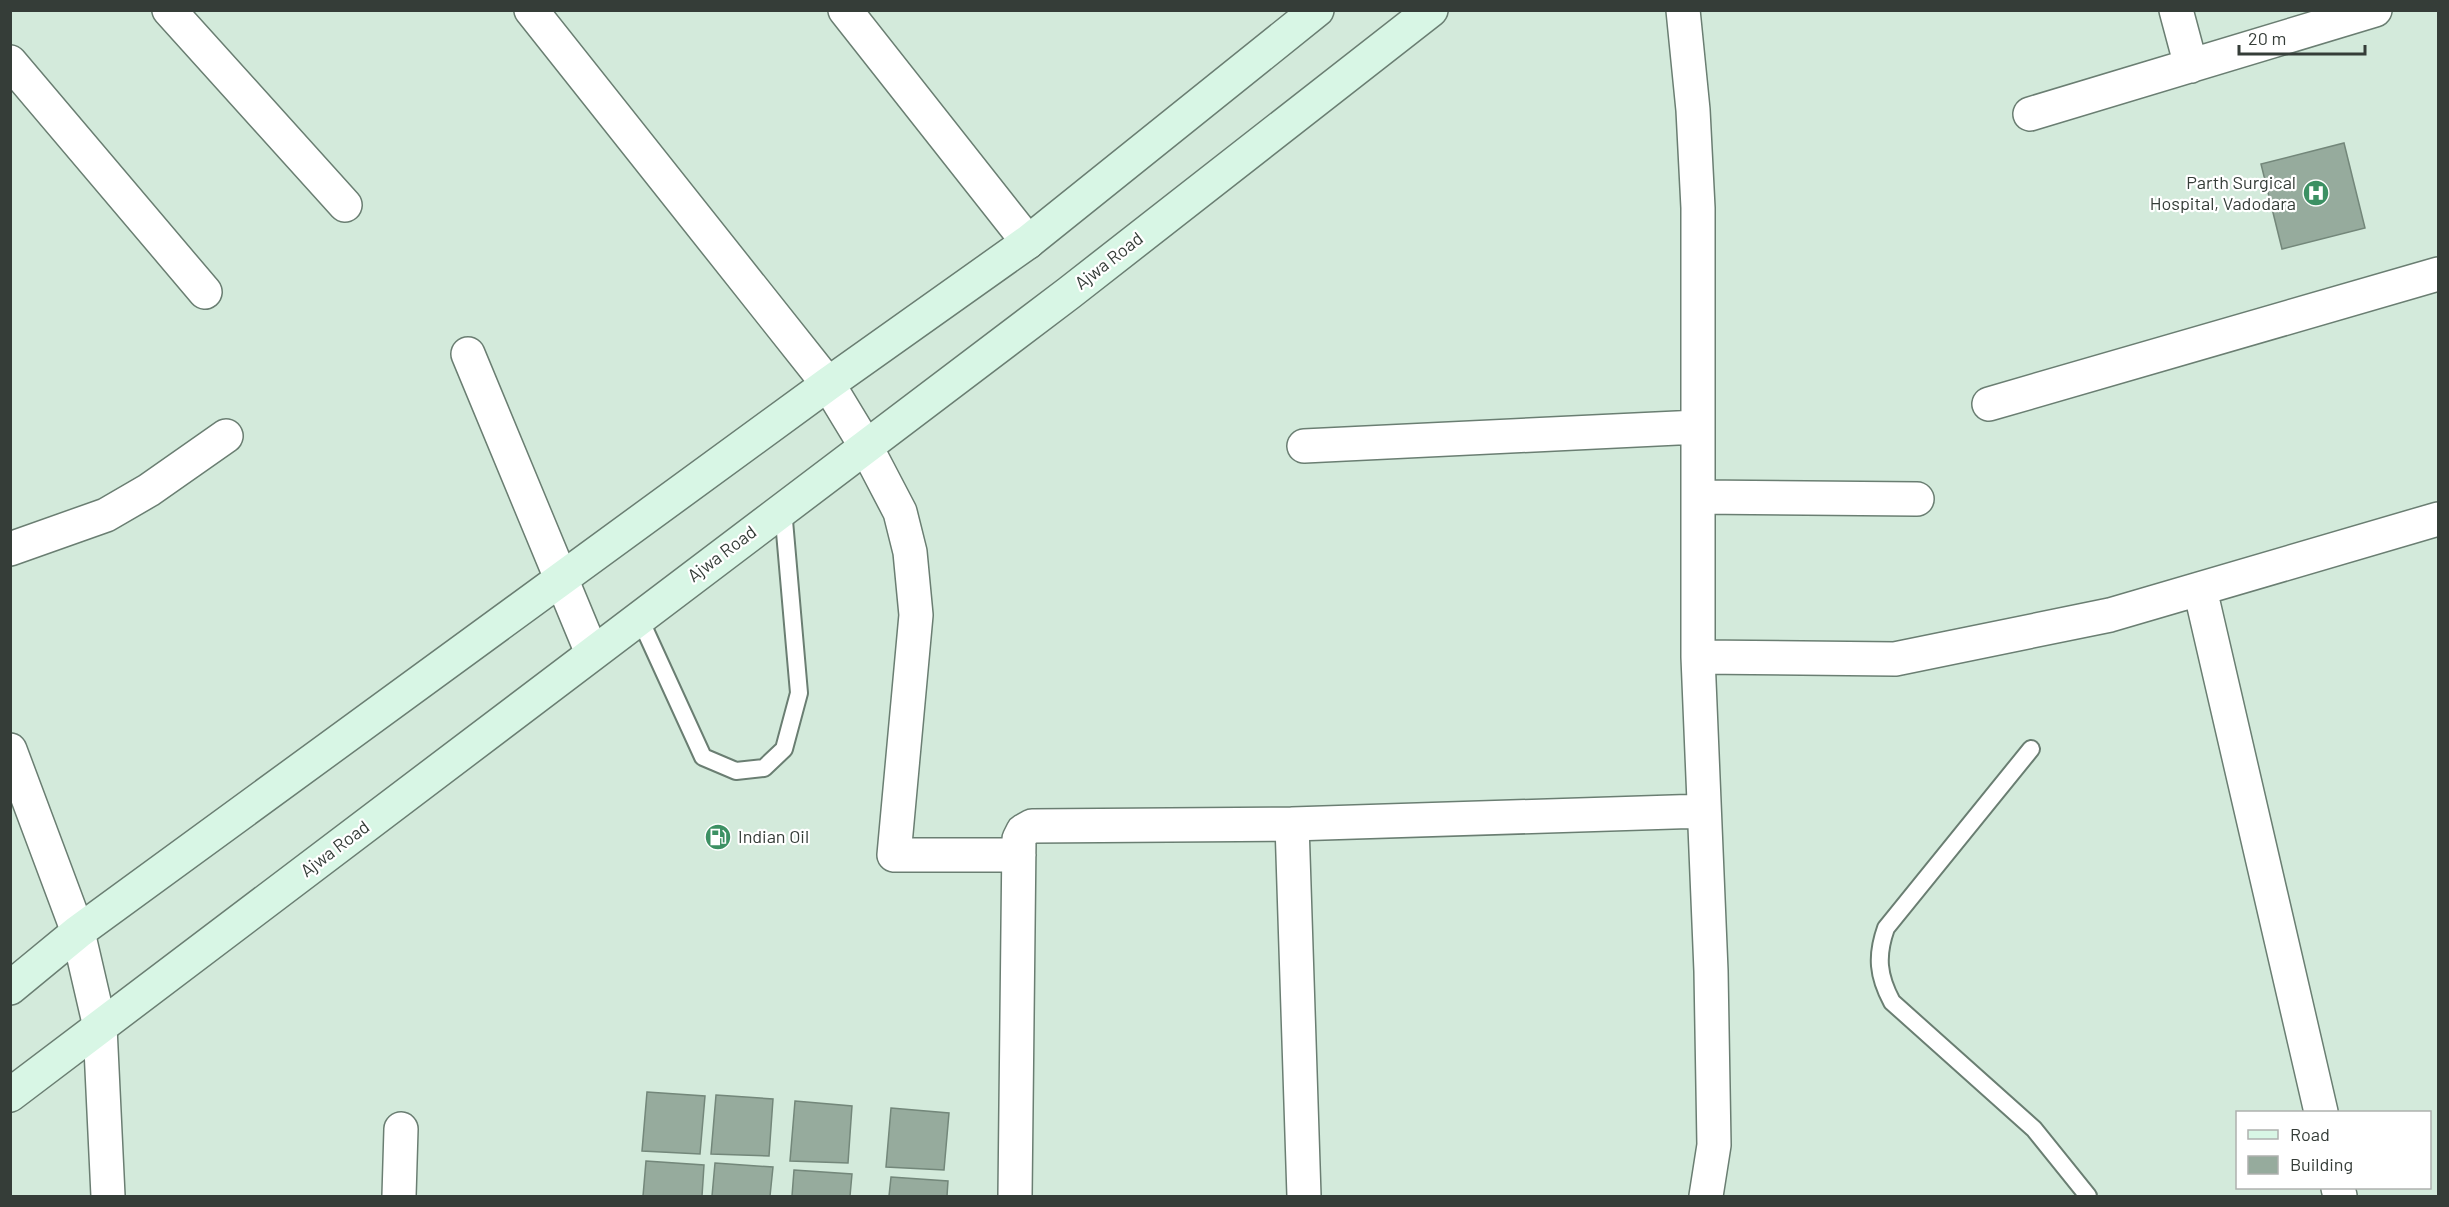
<svg xmlns="http://www.w3.org/2000/svg" width="2449" height="1207" viewBox="0 0 2449 1207" font-family="Barlow,sans-serif">
	<style>
		.building { fill: #96ab9d; stroke: #73877a; stroke-width: 1.5 }
		.lines { fill: none; stroke-linecap: round; stroke-linejoin: round }
		.service-casing { stroke: #6a7e72; stroke-width: 20 }
		.minor-casing { stroke: #6a7e72; stroke-width: 36 }
		.secondary-casing { stroke: #6a7e72; stroke-width: 36 }
		.service { stroke: #fff; stroke-width: 16 }
		.minor { stroke: #fff; stroke-width: 33 }
		.secondary { stroke: #d8f6e5; stroke-width: 33 }
		.labels { text-anchor: middle; stroke-width: 4.5; stroke-linejoin: round; paint-order: stroke }
		.poi-label { font-size: 18px; fill: #353d38; stroke: #fff; text-anchor: end }
		.street-label { font-size: 18px; fill: #353d38; stroke: #fff }
	</style>
	<rect width="100%" height="100%" fill="#d3eadb"/>
	<path class="building" d="M2344,143L2365,228L2282,249L2261,164Z
		M647,1092L705,1096L700,1154L642,1151Z
		M716,1095L773,1099L769,1156L711,1154Z
		M795,1101L852,1106L848,1163L790,1161Z
		M891,1108L949,1113L944,1170L886,1167Z
		M646,1161L704,1165L702,1196H643Z
		M715,1163L773,1167L770,1196H712Z
		M794,1170L852,1174L850,1196H792Z
		M891,1177L948,1181L947,1196H889Z"/>
	<g class="lines">
		<defs>
			<path id="service" d="M639,617L703,757L736,771L764,768L784,749L799,693L783,509
				M2031,749L1886,928C1876,956 1878,976 1892,1002L2034,1129L2088,1196"/>
			<path id="minor" d="M169,10L345,205
				M531,10L828,384L865,445L900,512L910,552L916,615L894,855H1019
				M845,10L1028,242
				M1683,10L1693,110L1698,208V657L1711,971L1714,1145L1706,1196
				M2176,10L2191,66
				M10,62L205,292
				M2030,114L2375,10
				M468,354L592,653
				M1989,404L2438,274
				M1304,446L1698,427
				M1698,497L1917,499
				M10,549L106,515L149,490L226,436
				M2200,589L2321,1112
				M1698,657L1895,659L2110,615L2438,519
				M10,750L78,932L100,1027L108,1196
				M1292,824L1304,1196
				M2338,1188L2340,1196
				M399,1196L401,1129
				M1015,1196L1019,839L1023,831L1032,826L1292,824L1704,811"/>
			<path id="secondary" d="M10,988L78,932L828,384L1028,242L1317,10
				M10,1095L1069,293L1431,10"/>
		</defs>
		<use href="#service" class="service-casing"/>
		<use href="#minor" class="minor-casing"/>
		<use href="#secondary" class="secondary-casing"/>
		<use href="#service" class="service"/>
		<use href="#minor" class="minor"/>
		<use href="#secondary" class="secondary"/>
	</g>
	<defs>
		<symbol id="hospital-disc" viewBox="-11 -11 22 22"><circle r="9.5" fill="#3c9063" stroke="#fff"/><path d="M-5-5h3v3.5h4V-5h3V5h-3V1.5h-4V5h-3Z" fill="#fff"/></symbol>
		<symbol id="fuel-disc" viewBox="-11 -11 22 22"><circle r="9.5" fill="#3c9063" stroke="#fff"/><path d="M-5.5-6h7V0h2V4h1.3V-2.5L3-4.5l.8-.8L6-3V5H2.5V1h-1V6h-7ZM-4.2-4.7v3.2H.2V-4.7Z" fill="#fff"/></symbol>
	</defs>
	<g fill-rule="evenodd">
		<use href="#hospital-disc" x="2301" y="178" width="30" height="30"/>
		<use href="#fuel-disc" x="703" y="822" width="30" height="30"/>
	</g>
	<g class="labels">
		<g class="poi-label">
			<text x="2296" y="189">Parth Surgical<tspan x="2296" dy="21">Hospital, Vadodara</tspan></text>
			<text x="738" y="843" text-anchor="start">Indian Oil</text>
		</g>
		<g class="street-label">
			<text transform="translate(1109 261) rotate(-38)" y="6">Ajwa Road</text>
			<text transform="translate(722 554) rotate(-37)" y="6">Ajwa Road</text>
			<text transform="translate(335 849) rotate(-37)" y="6">Ajwa Road</text>
		</g>
	</g>
	<rect width="2449" height="1207" fill="none" stroke="#353d38" stroke-width="24"/>
	<rect x="2236" y="1111" width="195" height="78" fill="#ffffff" stroke="#aeb1af" stroke-width="1.5"/>
	<rect x="2248" y="1130" width="30" height="9" fill="#d8f6e5" stroke="#aeb1af" stroke-width="1.5"/>
	<text x="2290" y="1141" font-size="18" fill="#353d38">Road</text>
	<rect x="2248" y="1156" width="30" height="18" fill="#96ab9d" stroke="#aeb1af" stroke-width="1.5"/>
	<text x="2290" y="1171" font-size="18" fill="#353d38">Building</text>
	<path d="M2239 45v9h126v-9" fill="none" stroke="#353d38" stroke-width="3"/>
	<text x="2248" y="45" font-size="18" fill="#353d38" stroke="#ffffff" stroke-width="4.5" paint-order="stroke">20 m</text>
</svg>
